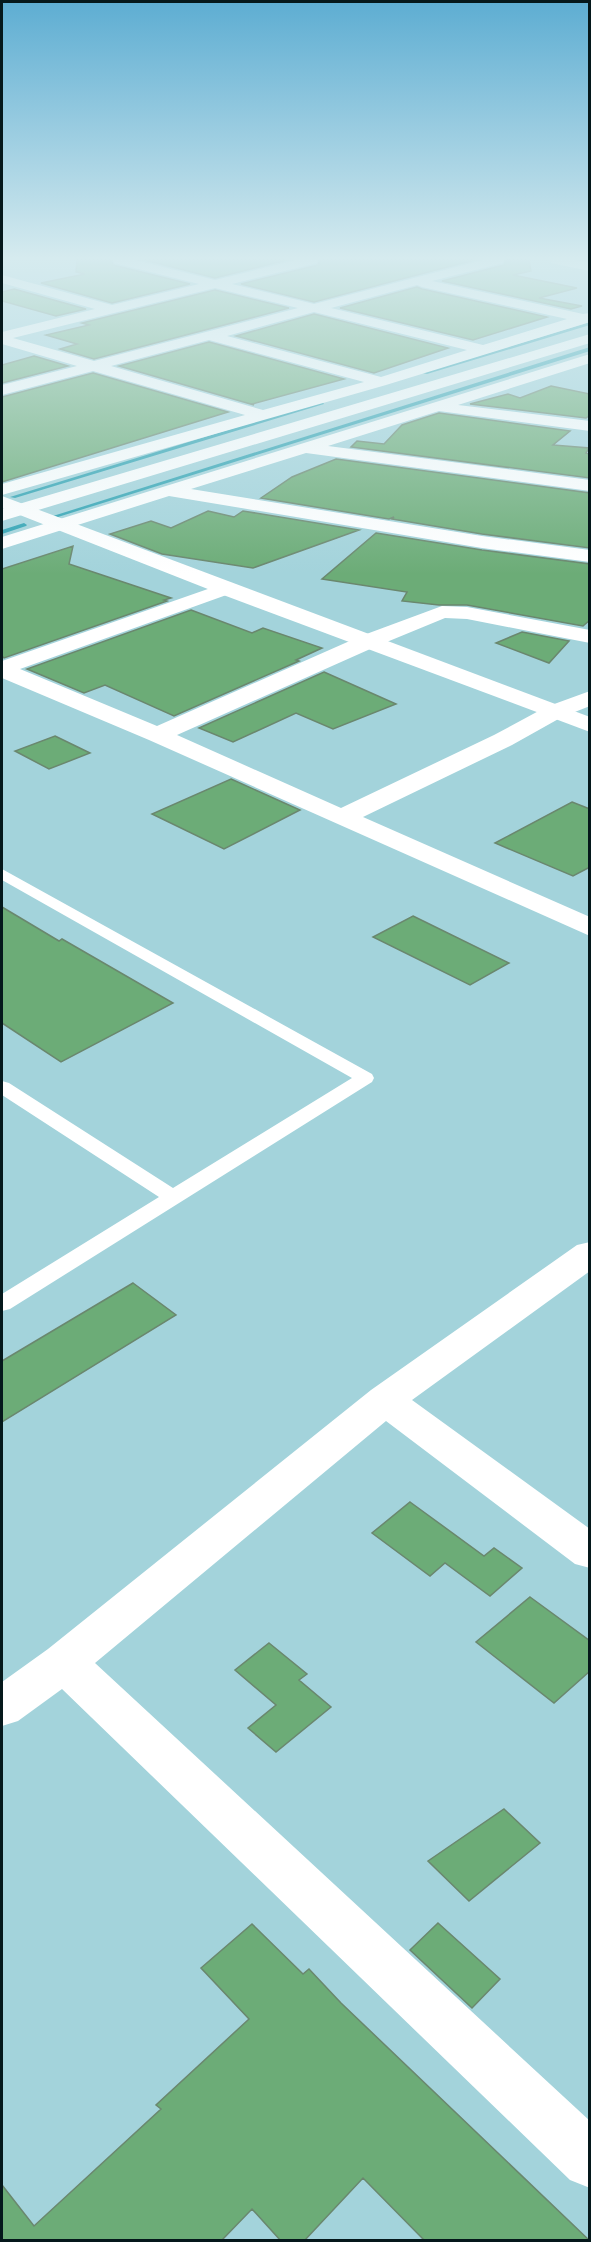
<svg xmlns="http://www.w3.org/2000/svg" width="591" height="2242" viewBox="0 0 591 2242" font-family="'Noto Sans',sans-serif">
	<style>
		.lines { fill: none; stroke-linecap: round; stroke-linejoin: round }
		.stream { fill: #2ea2b2; fill-rule: evenodd }
		.building { fill: #6cac77; stroke: #6a876e; stroke-width: 1.5 }
		.service { fill: #fff; fill-rule: evenodd }
		.minor { fill: #fff; fill-rule: evenodd }
		.secondary { fill: #fff; fill-rule: evenodd }
		.trunk { fill: #fff; fill-rule: evenodd }
	</style>
	<rect width="100%" height="100%" fill="#a3d3db"/>
	<g class="lines">
		<path class="stream" d="M590,322V325L427,374L422,373Z
			M590,347V351L58,517L53,516Z
			M322,401L324,404L15,498L10,497Z
			M24,523L27,525L26,526L2,534V530Z"/>
	</g>
	<path class="building" d="M77,260H111L113,265L190,284L112,303L41,283L85,274L76,272Z
		M145,260H286L215,278Z
		M320,260H474L314,302L241,284L318,265Z
		M506,260H529L531,271L513,275L577,288L539,298L582,306L571,309L442,281L504,265Z
		M417,287L422,289L547,317L473,340L340,308Z
		M14,289L86,309L56,316L2,301V292Z
		M215,290L289,308L94,359L60,349L77,344L46,335L89,325L82,323Z
		M314,314L448,348L374,373L236,336Z
		M209,342L344,379L252,404L254,405L119,366Z
		M34,356L68,366L2,383V365Z
		M93,373L228,412L2,482V397Z
		M551,386L590,394V415L586,418L470,404L508,394L520,398Z
		M439,413L570,431L553,445L589,448L586,453L590,454V478L351,447L357,441L384,444L402,425Z
		M336,459L590,493V548L482,534L392,519L394,517L389,519L261,498L292,477Z
		M208,511L234,517L243,511L359,530L253,568L162,554L110,534L151,521L171,528Z
		M376,533L482,550L590,564V620L583,626L467,605H439L402,601L407,592L322,579Z
		M73,546L69,564L171,598L164,600L167,601L4,658L2,656V569Z
		M191,610L252,633L263,628L322,648L296,660L299,661L174,716L105,685L84,693L27,669Z
		M522,632L569,641L549,663L496,643Z
		M324,672L396,704L333,729L296,713L233,742L199,728Z
		M55,736L90,753L49,769L15,751Z
		M231,779L300,810L224,849L152,814Z
		M572,802L590,809V867L573,876L495,843Z
		M2,907L59,941L62,939L173,1003L61,1062L2,1023Z
		M413,916L509,963L470,985L373,937Z
		M133,1283L176,1315L2,1422V1361Z
		M410,1502L484,1556L494,1548L522,1568L490,1596L445,1563L430,1576L372,1533Z
		M530,1597L590,1641V1671L554,1703L476,1642Z
		M269,1643L307,1674L299,1680L331,1707L276,1752L248,1728L276,1705L235,1670Z
		M504,1809L540,1843L469,1901L428,1861Z
		M438,1923L500,1979L472,2008L410,1950Z
		M252,1924L303,1974L309,1969L341,2003L590,2241H425L363,2178L304,2241H281L252,2209L221,2241H2V2185L34,2226L161,2109L156,2105L249,2019L201,1968Z"/>
	<g class="lines">
		<path class="service" d="M2,869L372,1074L374,1078L372,1082L10,1309L2,1311V1294L159,1197L2,1095V1081L9,1083L173,1188L352,1078L2,880Z"/>
		<path class="minor" d="M113,260H135L215,280L296,260H318L317,263L232,284L314,304L483,260H504L503,263L432,281L583,314L590,313V322L386,385L2,495V484L245,415L93,371L2,395V385L77,366L2,344V332L95,309L2,283V275L112,305L199,284L114,263ZM417,285L422,287L567,319L483,345L331,308ZM215,288L298,308L94,361L13,338ZM314,312L467,350L381,377L227,336ZM209,340L364,382L263,410L111,366Z
			M550,260H575L590,263V271L551,263Z
			M590,354V363L458,405L590,421V431L439,411L328,446L590,480V491L306,453L191,489L482,536L590,550V562L482,548L169,496L2,549V537Z
			M225,583L232,585L235,589L232,593L20,669L157,726L361,636L442,606L467,607L590,630V643L467,619L445,618L377,646L177,735L341,808L494,735L546,707L590,691V706L562,717L512,745L363,817L590,917V936L149,740L2,678V661Z
			M590,1242V1271L412,1400L590,1529V1568L575,1564L386,1421L95,1663L590,2121V2188L570,2180L62,1689L18,1721L2,1726V1682L48,1649L371,1390L577,1245Z"/>
		<path class="secondary" d="M2,496L590,717V732L218,593L2,508Z"/>
		<path class="trunk" d="M590,334V343L2,521V509Z"/>
	</g>
	<linearGradient id="sky" x2="0" y2="1"><stop stop-color="#5dadd2"/><stop offset="0.45" stop-color="#d6ebef"/><stop offset="1" stop-color="#d6ebef" stop-opacity="0"/></linearGradient>
	<rect width="591" height="574" fill="url(#sky)"/>
	<rect width="591" height="2242" fill="none" stroke="#05181b" stroke-width="6"/>
</svg>
